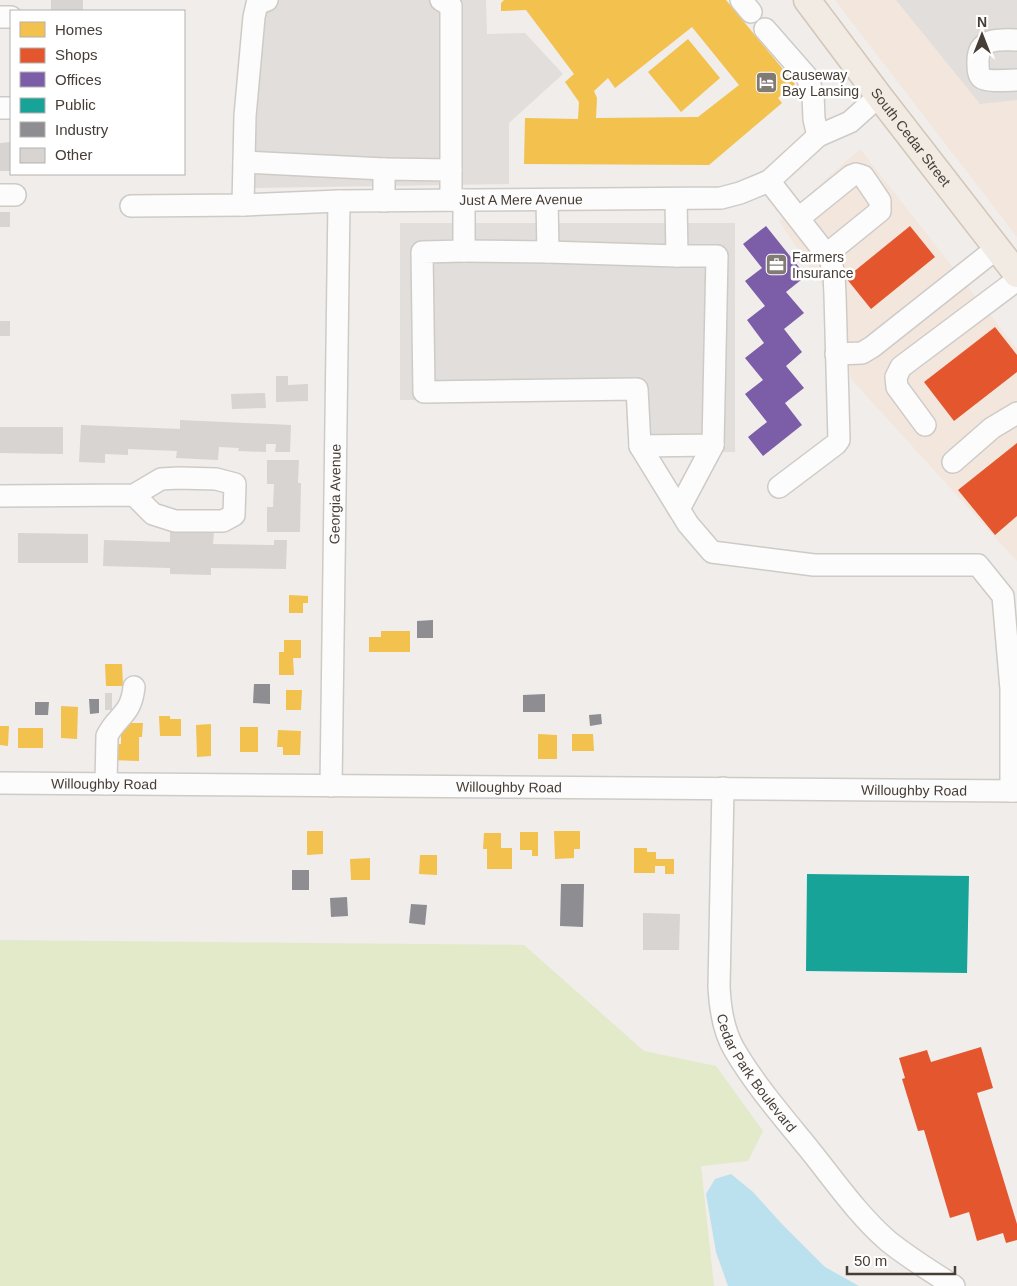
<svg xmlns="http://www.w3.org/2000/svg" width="1017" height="1286" viewBox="0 0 1017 1286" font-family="Arial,sans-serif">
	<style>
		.commercial { fill: #f3e6dd }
		.green { fill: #e2eaca }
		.parking { fill: #e2dedb }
		.water { fill: #bbe0ee }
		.homes { fill: #f2c14e; fill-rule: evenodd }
		.shops { fill: #e4572e }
		.offices { fill: #7b5ea7 }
		.public { fill: #17a398 }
		.industry { fill: #8d8d92 }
		.building { fill: #d8d4d1 }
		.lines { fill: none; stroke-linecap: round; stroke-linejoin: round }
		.minor-casing { stroke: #cecbc7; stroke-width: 24 }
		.major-casing { stroke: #d2c6b7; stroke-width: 29 }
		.minor { stroke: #fdfcfc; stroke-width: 21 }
		.major { stroke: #f1ebe3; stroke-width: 26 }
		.labels { text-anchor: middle; stroke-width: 5; stroke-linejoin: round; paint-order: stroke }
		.poi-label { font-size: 14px; fill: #463d36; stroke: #fff; text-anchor: start }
		.street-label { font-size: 14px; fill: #463d36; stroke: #fff }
	</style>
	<rect width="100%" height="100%" fill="#f0edea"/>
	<path class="commercial" d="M835,0H1017V237Z
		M860,149L1017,349V561L851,379L844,318L779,221Z"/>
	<path class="green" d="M0,940L524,945L644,1051L716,1066L763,1131L748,1161L701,1166L714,1286H0Z"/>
	<path class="parking" d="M248,0H486L487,34L525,33L563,74L509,123V184L251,188Z
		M896,0H1017V100L980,104Z
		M400,223H735V452H630V400H400Z"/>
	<path class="water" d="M731,1174L753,1192L781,1223L825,1267L859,1286H728L716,1252L706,1194L715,1179Z"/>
	<path class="homes" d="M504,0H726L795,84L778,98L782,103L709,165L524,164L525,118L578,119L579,102L565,82L574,74L526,10L501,11V3ZM692,27L739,85L698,117L596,118L597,98L594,91L608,78L615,88Z
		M688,39L720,78L681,112L648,72Z
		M289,595L308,596V603H303V613H289Z
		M381,631H410V652H369V637H381Z
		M284,640H301V658H293L294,675H279V652H284Z
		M105,664H122L123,686H106Z
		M286,690H302L301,710H286Z
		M61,706L78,707L77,739L61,738Z
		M159,716H170V719H181V736H160Z
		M121,723H143L142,737H139V761L110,760V744H121Z
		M211,724V756L197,757L196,725Z
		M0,726H9L8,746L0,745Z
		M240,727H258V752H240Z
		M18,728H43V748H18Z
		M278,730L301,731L300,755H283V747H277Z
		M538,734L557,735V759H538Z
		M572,734H593L594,751H572Z
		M307,831H323V854L307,855Z
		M554,831H580V849H574V858L555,859Z
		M520,832H538V856H532V850H520Z
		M484,833H501V848H512V869H487V849H483Z
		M634,848H647V852H656V859H674V874H665V866H655V873H634Z
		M420,855H437V875L419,874Z
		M370,858V880H351L350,859Z"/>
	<path class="shops" d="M910,226L935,257L871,309L846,278Z
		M995,327L1017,355V372L954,421L924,382Z
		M1017,443V516L995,535L958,490Z
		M981,1047L993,1088L977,1093L1017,1224V1240L1006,1243L1003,1233L977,1241L969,1212L950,1218L924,1130L918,1131L902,1079L905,1078L899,1058L927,1050L931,1062Z"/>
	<path class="offices" d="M766,226L806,276L786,292L804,313L784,329L802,352L786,366L804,388L785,403L802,425L763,456L748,437L767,422L745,394L763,380L745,358L764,343L747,320L765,306L745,281L762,268L743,244Z"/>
	<path class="public" d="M807,874L969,876L967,973L806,971Z"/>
	<path class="industry" d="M433,620V638H417V621Z
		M254,684H270V704L253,703Z
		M545,694V712H523V695Z
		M89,699H99V713L90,714Z
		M35,702H49L48,715H35Z
		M601,714L602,724L590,726L589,715Z
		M292,870H309V890H292Z
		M561,884H584L583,927L560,926Z
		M347,897L348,916L331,917L330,898Z
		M411,904L427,905L425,925L409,923Z"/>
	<path class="building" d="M51,0H83V11H51Z
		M11,142V171H0V143Z
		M0,212H10V227H0Z
		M0,321H10V336H0Z
		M276,376H288V385L308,384V401L276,402Z
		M265,393L266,408L232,409L231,394Z
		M180,420L291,425L290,452H275L276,444H266V452L238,451L239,448L219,447L218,460L176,458L177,451L128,449V455L105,454V463L79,462L81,425L180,429Z
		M0,427H63V454L0,453Z
		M267,460H299L298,483H301L300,532H267V507H273L274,484H267Z
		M170,531L214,532L213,544L274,545V540H287L286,569L211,568V575L170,574V568L103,566L104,540L170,542Z
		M18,533L88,534V563H18Z
		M105,693H112V710H105Z
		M643,913L680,914L679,950H643Z"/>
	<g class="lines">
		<defs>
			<g id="minor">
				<path d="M441,0L451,6V200"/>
				<path d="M741,0L751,12"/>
				<path d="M0,17H11"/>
				<path d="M765,29L807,77L813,94L814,119L818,136"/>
				<path d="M1017,40C998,39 977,38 978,63C978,68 978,75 982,78C987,82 1010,80 1017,80"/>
				<path d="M0,108H11"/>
				<path d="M244,162L384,169"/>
				<path d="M769,181L830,259L834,274L835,295L839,440L836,444L779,487"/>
				<path d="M0,195H15"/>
				<path d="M464,200V251L422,252L424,392L637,389L640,446L713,445L717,256H677L676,199"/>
				<path d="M384,201V169L451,170"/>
				<path d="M243,205L245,116L254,17L257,4L267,0"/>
				<path id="s1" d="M131,206L243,205L339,201L721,198L740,193L769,181L818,136L850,122L879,96"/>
				<path d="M799,218L851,176L856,174L863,176L880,201V211L827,254"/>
				<path d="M464,251L548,252L547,200"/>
				<path d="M548,252L677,256"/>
				<path d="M836,354L862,353L872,347L997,248"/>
				<path d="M925,425L897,387L896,377L901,367L1017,280"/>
				<path d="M640,446L688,524L712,552L814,565H978L1003,596L1011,689V791"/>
				<path d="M953,462L992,428L1017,413"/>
				<path d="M0,496L134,495L161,479L179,478L216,479L235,484L234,515L223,521H175L153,514L134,495"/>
				<path d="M679,509L713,445"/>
				<path id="s2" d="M0,783L1017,791"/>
				<path d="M106,784L107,736C117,715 131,716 134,687"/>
				<path id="s3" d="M331,786L339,201"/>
				<path id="s4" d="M723,788L719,987C720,1008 723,1030 734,1049C755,1085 783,1117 809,1149C834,1180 858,1215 888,1241C909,1258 932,1272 954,1286"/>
			</g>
			<g id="major">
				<path id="s5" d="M807,0L879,96L1017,274"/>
			</g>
		</defs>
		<use href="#minor" class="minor-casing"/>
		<use href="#major" class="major-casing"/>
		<use href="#minor" class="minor"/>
		<use href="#major" class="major"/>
	</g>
	<defs>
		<symbol id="hotel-square" viewBox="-11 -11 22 22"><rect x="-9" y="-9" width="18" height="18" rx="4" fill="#827b75" stroke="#fff"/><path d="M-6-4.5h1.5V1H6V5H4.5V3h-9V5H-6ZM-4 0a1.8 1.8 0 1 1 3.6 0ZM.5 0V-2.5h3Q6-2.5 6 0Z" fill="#fff"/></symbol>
		<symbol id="office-square" viewBox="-11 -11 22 22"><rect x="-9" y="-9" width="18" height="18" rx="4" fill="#827b75" stroke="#fff"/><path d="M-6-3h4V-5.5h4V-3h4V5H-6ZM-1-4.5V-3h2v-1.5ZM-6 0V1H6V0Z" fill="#fff"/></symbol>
	</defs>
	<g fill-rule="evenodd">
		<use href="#hotel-square" x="754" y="70" width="25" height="25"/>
		<use href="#office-square" x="764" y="252" width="25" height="25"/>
	</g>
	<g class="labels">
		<g class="poi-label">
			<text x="782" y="80">Causeway<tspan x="782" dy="16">Bay Lansing</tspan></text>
			<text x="792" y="262">Farmers<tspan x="792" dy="16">Insurance</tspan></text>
		</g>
		<g class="street-label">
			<text dy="5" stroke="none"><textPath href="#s5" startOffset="172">South Cedar Street</textPath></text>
			<text dy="5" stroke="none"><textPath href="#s1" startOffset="390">Just A Mere Avenue</textPath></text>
			<text dy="5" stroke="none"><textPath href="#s3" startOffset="292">Georgia Avenue</textPath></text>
			<text dy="5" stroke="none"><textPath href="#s2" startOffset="104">Willoughby Road</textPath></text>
			<text dy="5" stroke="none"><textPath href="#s2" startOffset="509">Willoughby Road</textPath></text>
			<text dy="5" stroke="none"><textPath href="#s2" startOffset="914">Willoughby Road</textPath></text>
			<text dy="5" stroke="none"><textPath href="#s4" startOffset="295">Cedar Park Boulevard</textPath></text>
		</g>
	</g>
	<rect x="10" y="10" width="175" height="165" fill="#ffffff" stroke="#b5b1af"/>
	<rect x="20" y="22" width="25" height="15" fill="#f2c14e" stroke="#b5b1af"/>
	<text x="55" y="35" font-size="15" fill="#463d36">Homes</text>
	<rect x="20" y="48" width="25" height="15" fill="#e4572e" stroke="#b5b1af"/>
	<text x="55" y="60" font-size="15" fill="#463d36">Shops</text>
	<rect x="20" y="72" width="25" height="15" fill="#7b5ea7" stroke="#b5b1af"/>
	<text x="55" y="85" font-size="15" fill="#463d36">Offices</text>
	<rect x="20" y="98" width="25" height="15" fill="#17a398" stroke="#b5b1af"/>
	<text x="55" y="110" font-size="15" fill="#463d36">Public</text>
	<rect x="20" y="122" width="25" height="15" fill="#8d8d92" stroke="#b5b1af"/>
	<text x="55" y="135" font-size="15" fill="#463d36">Industry</text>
	<rect x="20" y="148" width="25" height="15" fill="#d8d4d1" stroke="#b5b1af"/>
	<text x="55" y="160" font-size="15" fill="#463d36">Other</text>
	<g transform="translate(982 35)" stroke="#ffffff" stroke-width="4" paint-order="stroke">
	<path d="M0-4L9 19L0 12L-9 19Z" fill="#463d36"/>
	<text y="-8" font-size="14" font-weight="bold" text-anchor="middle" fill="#463d36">N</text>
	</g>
	<path d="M847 1266v8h108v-8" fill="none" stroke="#463d36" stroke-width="2.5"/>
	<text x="854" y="1266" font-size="15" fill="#463d36" stroke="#ffffff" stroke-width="4" paint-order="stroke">50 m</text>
</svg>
